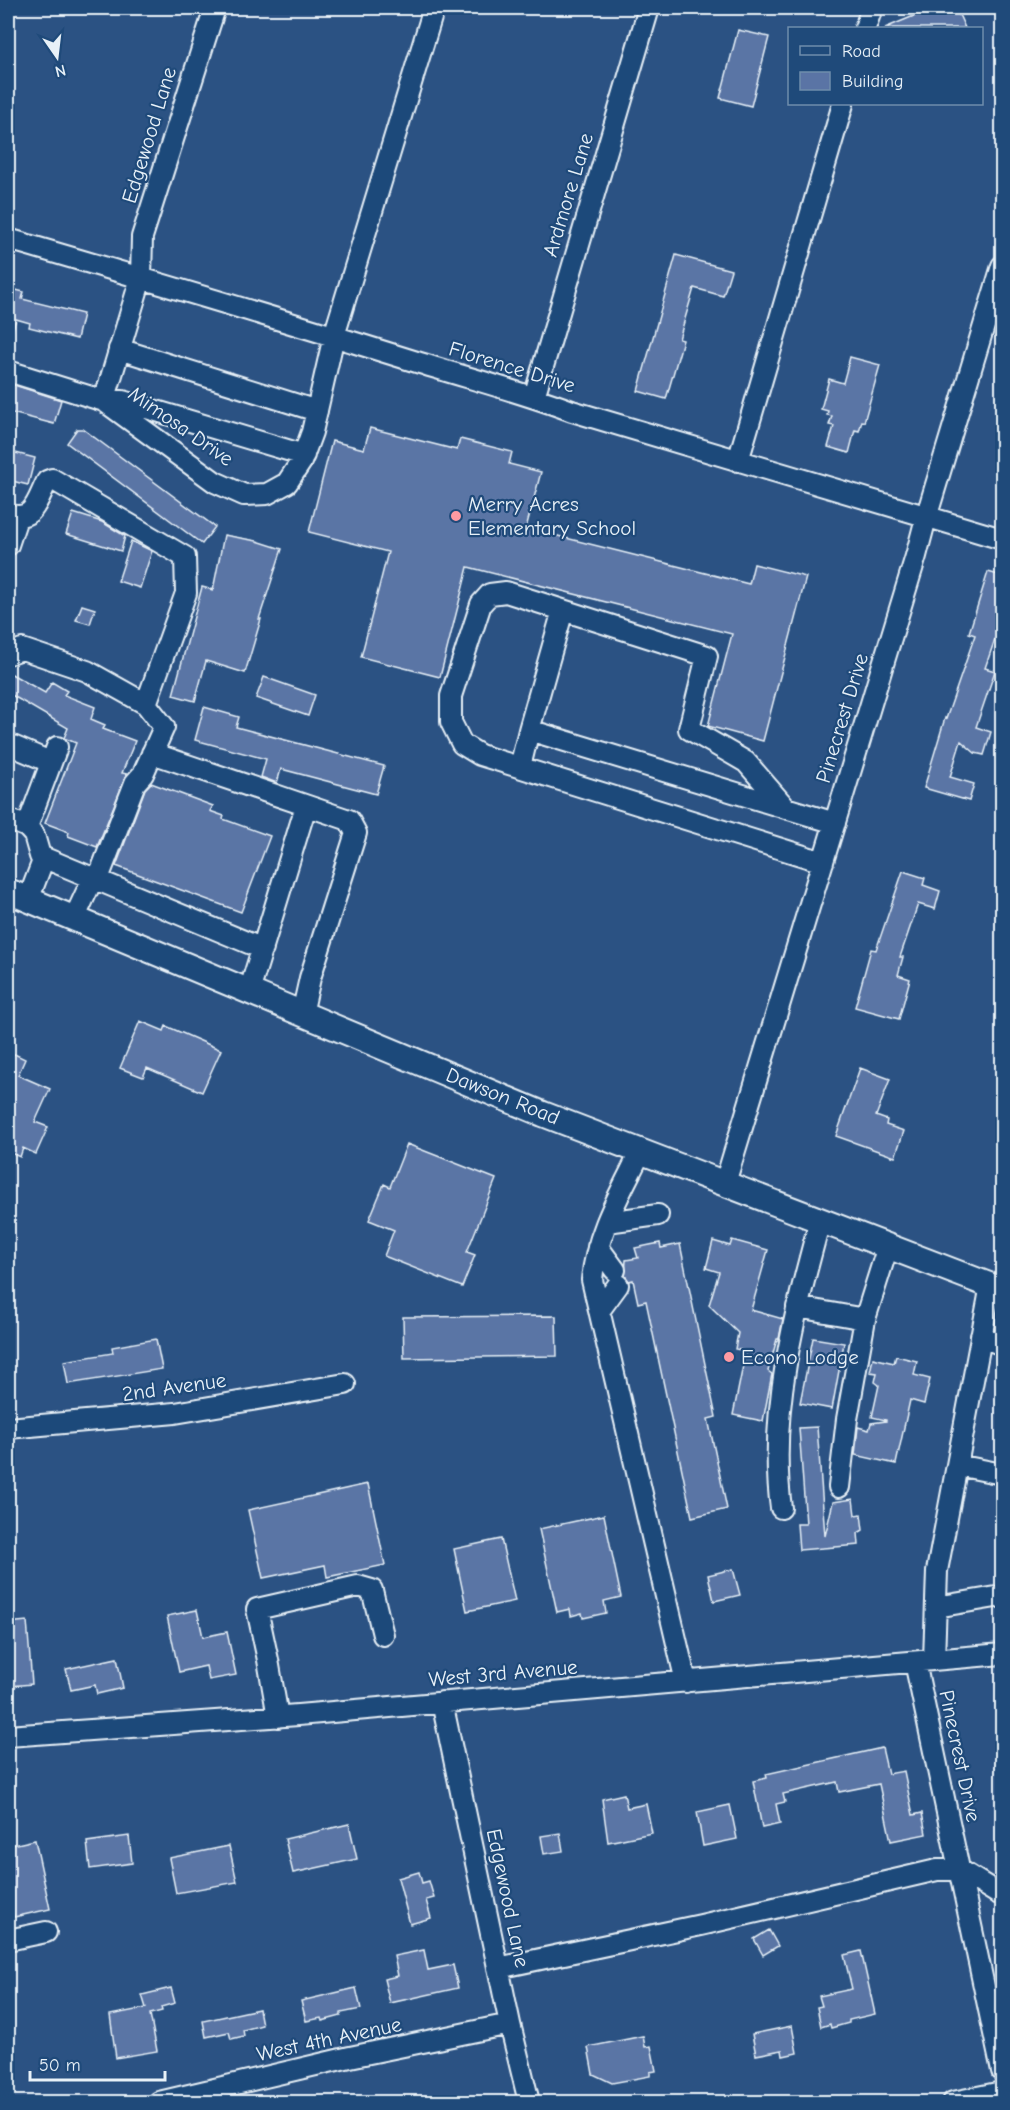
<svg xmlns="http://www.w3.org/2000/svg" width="1010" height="2110" viewBox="0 0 1010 2110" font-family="'Comic Neue',sans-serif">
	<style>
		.building { fill: #5a74a5; stroke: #e8f1f8; stroke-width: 1.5 }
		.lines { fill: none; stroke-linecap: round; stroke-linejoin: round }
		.minor-casing { stroke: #e8f1f8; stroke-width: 24 }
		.major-casing { stroke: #e8f1f8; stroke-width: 28 }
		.minor { stroke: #1f4a7a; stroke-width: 20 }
		.major { stroke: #1f4a7a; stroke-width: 24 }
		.poi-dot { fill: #ff9aa2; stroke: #1f4a7a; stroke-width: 2 }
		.labels { text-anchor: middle; stroke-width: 4.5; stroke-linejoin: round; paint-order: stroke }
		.street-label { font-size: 21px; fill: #e8f1f8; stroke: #1f4a7a }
		.poi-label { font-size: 21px; fill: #e8f1f8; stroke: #1f4a7a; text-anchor: start }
	</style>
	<rect width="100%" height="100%" fill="#2b5283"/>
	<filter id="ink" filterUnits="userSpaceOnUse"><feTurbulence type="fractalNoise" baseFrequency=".0167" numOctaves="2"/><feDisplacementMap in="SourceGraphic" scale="12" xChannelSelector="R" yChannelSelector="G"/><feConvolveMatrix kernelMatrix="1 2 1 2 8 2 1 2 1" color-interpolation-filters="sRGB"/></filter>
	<g filter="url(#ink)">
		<path class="building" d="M919,8H956L965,28H885L921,13Z
			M738,30L769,37L751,106L720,98Z
			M676,255L731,270L723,296L694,288L679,339L683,340L666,399L638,391Z
			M8,288L24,292L22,299L83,314L77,339L29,327L30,323L16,319L11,335H8Z
			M850,357L880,365L864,422L862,421L859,431L855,430L849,453L828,447L834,426L829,425L832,416L827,415L828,411L821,409L829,379L843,383Z
			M8,383L61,400L54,424L8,412Z
			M370,428L457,450L460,439L512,452L509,464L541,472L526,528L749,584L754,564L806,577L763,741L708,726L732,634L468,567L440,677L361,657L388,552L309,532L332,441L364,449Z
			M77,429H83L215,527L202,544L67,443Z
			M8,451L35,458L28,485L8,480Z
			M73,513L102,522L125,536L121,551L66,534Z
			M224,535L257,541L282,549L259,619H261L245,673L206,661L195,701L173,695L202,587L213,590Z
			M131,541L152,551L140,588L118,581Z
			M988,572L1002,576V619L985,668L995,671L976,727L991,732L984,755L975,753L961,741L950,777L974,784L969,801L924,788L945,718L946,719L975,635L969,633Z
			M82,605L95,609L90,624L76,620Z
			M8,672L45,693L52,682L67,691L64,695L95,707L91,719L105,725L103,729L135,741L122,773L127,774L97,847L68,836L69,832L45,823L76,743L64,738L68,728L8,693Z
			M264,677L315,695L308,716L256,698Z
			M204,707L239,717L236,727L384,766L376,794L281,769L277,783L261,777L266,759L195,740Z
			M151,783L213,806L210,811L224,816L223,819L270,836L241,912L116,866L145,789Z
			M903,871L925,878L923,885L940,891L935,909L918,904L900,957H903L898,975L910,979L899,1019L855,1007L871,949L876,950Z
			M140,1021L164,1031L166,1026L221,1050L202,1092L147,1068L143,1077L120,1068Z
			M8,1051L25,1059L18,1075L50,1089L35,1122L48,1127L36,1154L23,1148L20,1157L8,1152Z
			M860,1068L890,1079L876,1116L887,1120L886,1125L904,1131L895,1157L836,1136Z
			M407,1144L496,1179L467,1252L475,1255L462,1287L384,1256L394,1230L369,1220L384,1184L390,1187Z
			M732,1240L768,1250L751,1310L783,1319L779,1339H777L768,1371L772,1374L763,1421L733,1415L746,1351L735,1349L738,1333L709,1305L719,1272L706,1268L713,1241L730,1246Z
			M660,1243L661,1248L680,1244L716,1417L708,1419L727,1509L692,1517L646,1301L638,1303L633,1280L629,1281L625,1276L626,1260L638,1258L635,1248Z
			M556,1316L557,1356L404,1358L403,1317Z
			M813,1338L844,1343L832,1409L800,1403Z
			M156,1339L162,1369L68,1384L64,1361L113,1353L112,1347Z
			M896,1356L917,1361L914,1375L930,1379L924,1404L910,1400L896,1464L855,1455L858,1427L869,1430L871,1423L886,1421V1420L872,1417L879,1385L875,1382L877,1373L870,1372L873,1358L894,1363Z
			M817,1427L825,1536L833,1502L853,1499L855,1515L861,1514L863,1530L858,1533L859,1545L799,1550L797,1524H806L799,1428Z
			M368,1484L385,1565L327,1577L325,1565L263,1578L248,1510Z
			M604,1515L621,1597L604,1601L606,1613L583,1618L582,1613L571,1616L570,1609L557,1612L539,1529Z
			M501,1539L515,1601L467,1611L454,1549Z
			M733,1569L740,1595L714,1601L708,1575Z
			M197,1610L203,1637L227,1632L236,1675L209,1680L206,1666L179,1672L167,1616Z
			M27,1621L32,1684L10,1686L8,1623Z
			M117,1658L123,1688L97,1694L95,1685L71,1690L66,1669Z
			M882,1748L888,1774L904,1771L913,1815L922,1813L926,1834L891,1841L879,1784L839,1792L837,1782L783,1794L785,1802L776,1804L780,1824L762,1828L753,1781L767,1778L766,1774Z
			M624,1794L627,1808L646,1804L652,1833L608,1842L602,1799Z
			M730,1805L737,1839L703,1846L697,1812Z
			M349,1824L357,1859L293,1873L285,1839Z
			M560,1833L563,1851L544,1854L541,1836Z
			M129,1836L132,1863L90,1869L87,1842Z
			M35,1840L50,1909L14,1917L8,1884V1846Z
			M229,1846L237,1882L176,1893L169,1858Z
			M419,1872L422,1883L429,1881L434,1898L426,1900L431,1918L410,1924L398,1878Z
			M769,1930L778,1946L763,1955L754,1939Z
			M424,1950L428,1970L453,1965L458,1988L390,2003L384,1979L398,1976L394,1956Z
			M861,1951L875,2014L849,2020V2023L831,2028L830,2024L821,2027L817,2007L822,2006L819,1996L852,1989L844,1955Z
			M171,1988L175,2003L161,2007L162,2011L150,2014L157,2051L116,2058L110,2015L146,2008L142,1995Z
			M356,1988L361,2009L341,2013V2016L322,2021L321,2018L306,2021L301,2001Z
			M259,2009L262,2025L243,2030L244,2036L231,2039L229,2032L206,2037L203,2021Z
			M792,2026L797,2053L783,2056L782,2050L756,2055L752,2034Z
			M643,2036L645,2047L651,2046L656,2071L650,2072V2076L612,2083L593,2074L588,2047Z"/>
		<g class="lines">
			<defs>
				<path id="minor" d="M215,8L142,237L141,278L104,401H123L304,455
					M865,28L872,8
					M8,239C145,279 283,320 420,363C471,379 522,392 572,411L1002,539
					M119,349L317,411
					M8,371L104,401L215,482L244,495L267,494L287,483L301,462L312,432L334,336L434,8
					M534,397L649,8
					M738,461L843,104
					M8,514C34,523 37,500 47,481L52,479L185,557L186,593L146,704L164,727L143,774L135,783L101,871L93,878L74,919
					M8,545L17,518
					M8,654L22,649L87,671L146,704
					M529,730L563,610
					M8,744L50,762
					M57,747L27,827L34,835L40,856L263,949
					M152,753L349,820L356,833L310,978L302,1014
					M520,767L529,730L835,823
					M785,807L746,762L689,729L707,656L506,592L490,594L481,604L451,696V722L462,744L480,755L823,862
					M8,819L27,827
					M28,900L44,858
					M249,992L306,806
					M641,1151C621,1192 596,1233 592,1280L686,1682
					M725,1183L916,556L926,518L1002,266
					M607,1222L658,1215
					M598,1247L615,1270
					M797,1307L865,1319L888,1246
					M599,1311L618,1285
					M981,1336L1002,1345
					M8,1428L175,1413L345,1384
					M957,1465L1002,1474
					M839,1487L847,1419L865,1319
					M781,1508C768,1411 795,1313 820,1220
					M936,1607L1002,1596
					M934,1660L937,1571L991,1285
					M915,1662L1002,2071
					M442,1702L510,2024L529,2102
					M278,1717L268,1660L257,1609L358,1586L372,1590L383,1635
					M8,1736L298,1715L1002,1654
					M8,1940L46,1932
					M498,1968L701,1925L937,1870H960L997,1893L1002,1891
					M159,2102L350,2057L510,2024
					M953,2102L1002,2092"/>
				<path id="major" d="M8,891L543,1114L1002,1290"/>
			</defs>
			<use href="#minor" class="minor-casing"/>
			<use href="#major" class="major-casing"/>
			<use href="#minor" class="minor"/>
			<use href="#major" class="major"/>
		</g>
	</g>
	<g class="poi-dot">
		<circle cx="456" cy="516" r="6"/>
		<circle cx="729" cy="1357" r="6"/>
	</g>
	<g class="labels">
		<g class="street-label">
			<text transform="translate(149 135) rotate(-73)" y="7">Edgewood Lane</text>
			<text transform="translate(568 195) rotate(-73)" y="7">Ardmore Lane</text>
			<text transform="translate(512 367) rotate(17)" y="7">Florence Drive</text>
			<text transform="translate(181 426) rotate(35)" y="7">Mimosa Drive</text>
			<text transform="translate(842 718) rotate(-73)" y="7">Pinecrest Drive</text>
			<text transform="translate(503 1096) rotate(22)" y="7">Dawson Road</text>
			<text transform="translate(174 1387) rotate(-8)" y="7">2nd Avenue</text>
			<text transform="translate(503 1673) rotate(-5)" y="7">West 3rd Avenue</text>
			<text transform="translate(960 1756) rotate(78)" y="7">Pinecrest Drive</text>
			<text transform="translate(508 1898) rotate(78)" y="7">Edgewood Lane</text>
			<text transform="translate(329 2039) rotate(-12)" y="7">West 4th Avenue</text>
		</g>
		<g class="poi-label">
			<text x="468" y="511">Merry Acres<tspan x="468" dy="24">Elementary School</tspan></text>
			<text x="741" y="1364">Econo Lodge</text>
		</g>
	</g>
	<rect width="1010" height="2110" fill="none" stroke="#1f4a7a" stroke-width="30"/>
	<rect x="15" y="15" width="980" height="2080" fill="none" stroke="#e8f1f8" stroke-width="2" filter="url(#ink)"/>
	<rect x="788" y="27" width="195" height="78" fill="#1f4a7a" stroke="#6f8dac" stroke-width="1.5"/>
	<rect x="800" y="46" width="30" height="9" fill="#1f4a7a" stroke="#6f8dac" stroke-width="1.5"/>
	<text x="842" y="57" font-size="18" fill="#e8f1f8">Road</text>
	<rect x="800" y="72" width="30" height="18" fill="#5a74a5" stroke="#6f8dac" stroke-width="1.5"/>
	<text x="842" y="87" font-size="18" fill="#e8f1f8">Building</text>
	<g transform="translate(57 57) rotate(166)" stroke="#1f4a7a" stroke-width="4.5" paint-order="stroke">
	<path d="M0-4.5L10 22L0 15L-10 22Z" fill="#e8f1f8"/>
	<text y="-9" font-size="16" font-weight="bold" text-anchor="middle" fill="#e8f1f8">N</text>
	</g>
	<path d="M30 2071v9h135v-9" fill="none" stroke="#e8f1f8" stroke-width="3"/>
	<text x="39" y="2071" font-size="18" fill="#e8f1f8" stroke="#1f4a7a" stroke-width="4.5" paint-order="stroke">50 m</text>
</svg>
